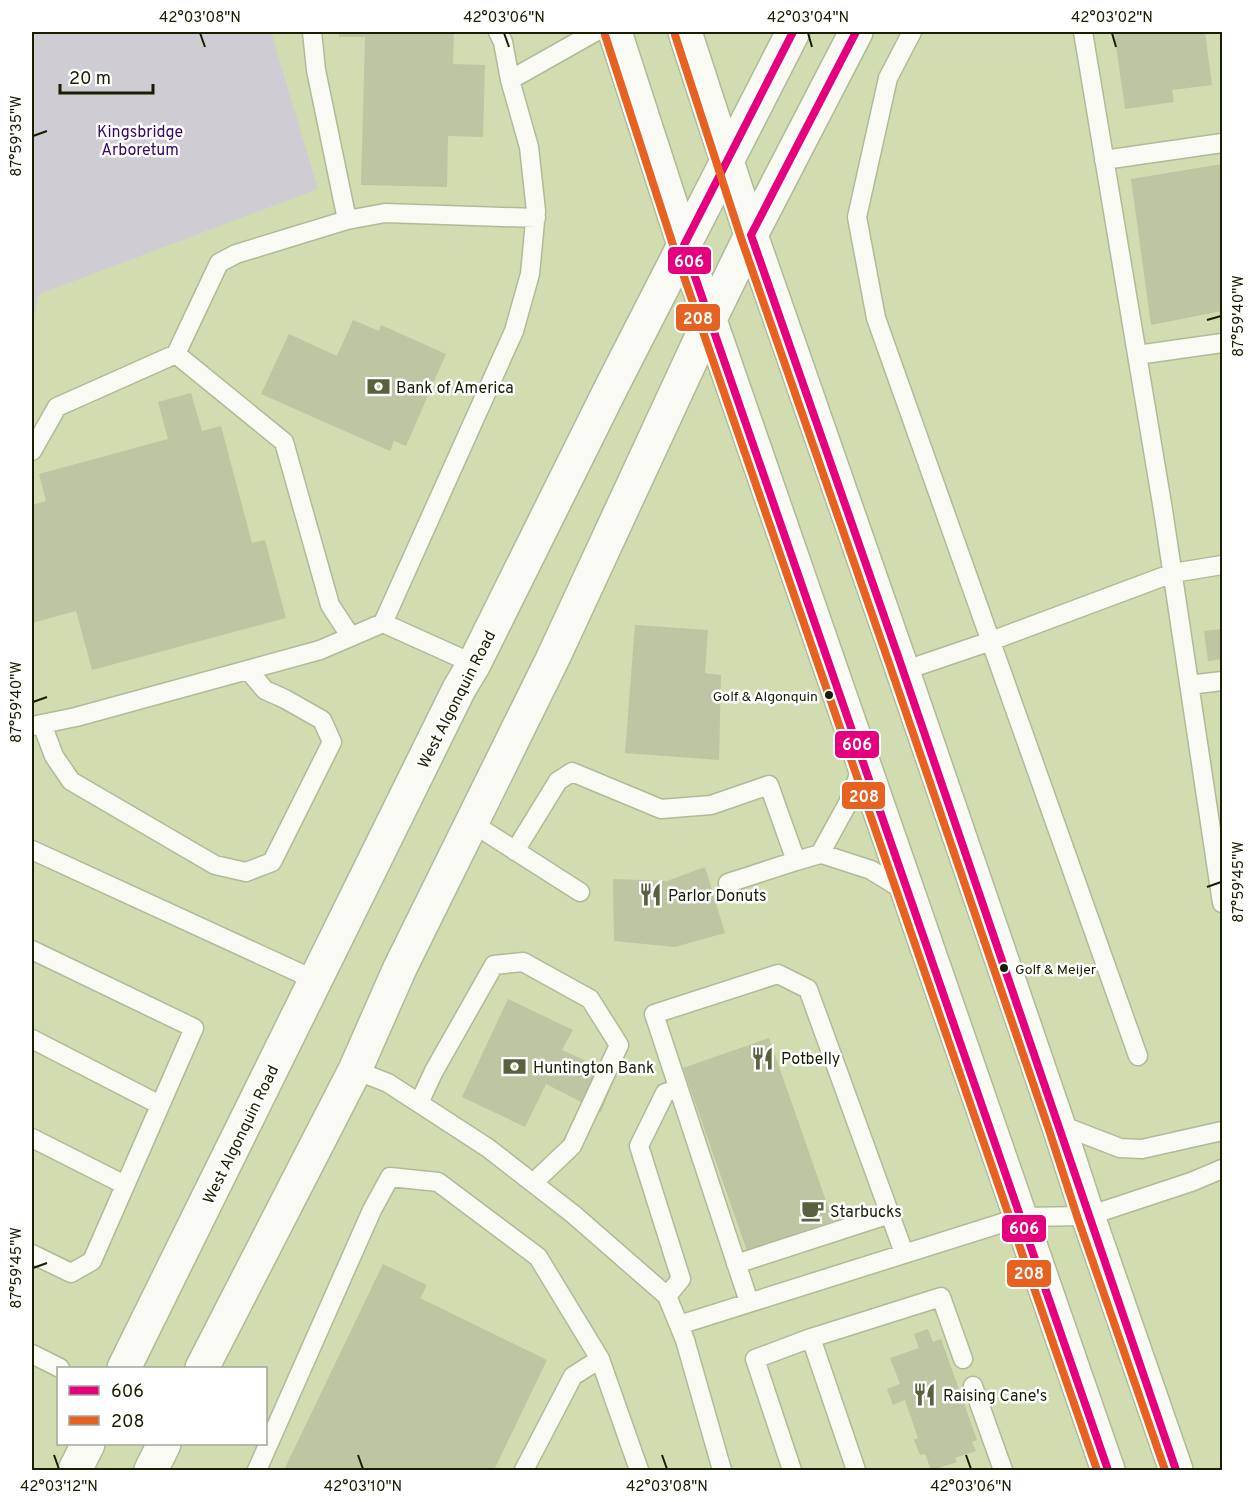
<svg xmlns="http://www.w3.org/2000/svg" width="1254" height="1502" viewBox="0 0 1254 1502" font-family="Overpass,sans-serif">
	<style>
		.green { fill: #d0ccd4 }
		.building { fill: #bdc5a3 }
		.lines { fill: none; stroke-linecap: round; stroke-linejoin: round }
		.lane-casing { stroke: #b1ba97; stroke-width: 21 }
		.primary-casing { stroke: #b1ba97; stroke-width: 36 }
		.lane { stroke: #f8faf3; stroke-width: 18 }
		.primary { stroke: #f8faf3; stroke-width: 33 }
		.bus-1-casing { stroke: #fff; stroke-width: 12 }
		.bus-2-casing { stroke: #fff; stroke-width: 12 }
		.bus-1 { stroke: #e5007d; stroke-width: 8 }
		.bus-2 { stroke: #e76120; stroke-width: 8 }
		.ticks { fill: none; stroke: #181e00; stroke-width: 2 }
		.bus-dot { fill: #181e00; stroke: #fff; stroke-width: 2 }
		.labels { text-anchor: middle; stroke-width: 5; stroke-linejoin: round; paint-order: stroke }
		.bus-label { font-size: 14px; fill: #181e00; stroke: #fff; text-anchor: end }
		.park-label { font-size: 16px; fill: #390768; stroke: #fff }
		.poi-label { font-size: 16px; fill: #181e00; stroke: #fff; text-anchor: start }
		.street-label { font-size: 16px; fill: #181e00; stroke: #fff }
		.line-badge { stroke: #fff; stroke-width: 2 }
		.badge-label { font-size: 16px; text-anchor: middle; font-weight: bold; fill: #fff }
		.neatline { fill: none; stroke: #181e00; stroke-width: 2 }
		.ticks-label { font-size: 15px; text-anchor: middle; fill: #181e00 }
	</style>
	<rect width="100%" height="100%" fill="#d1dcb0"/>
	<path class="green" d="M32,32H271L318,189L39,294L32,327Z"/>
	<path class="building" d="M339,32H454L453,64L485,65L483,137L448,136L447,187L361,185L365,37H339Z
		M1114,32H1205L1212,85L1172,90L1174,102L1125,109Z
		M1222,164V311L1151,325L1131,179Z
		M353,320L379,331L381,325L446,354L406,446L394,441L390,451L261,394L289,334L337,356Z
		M191,393L202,431L221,426L252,543L265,540L286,618L92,670L76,611L32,623V505L46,501L39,474L168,439L158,402Z
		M635,625L708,630L705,673L721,675L719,760L625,753Z
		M1222,629V659L1208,661L1204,631Z
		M705,867L725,933L675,947L614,941L613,879L667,881Z
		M508,999L573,1030L562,1050L616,1075L601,1112L546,1084L525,1127L462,1097Z
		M769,1038L833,1221L747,1251L683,1068Z
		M383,1264L427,1285L420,1298L547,1360L494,1470H284Z
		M928,1329L933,1342L941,1339L977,1440L972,1442L976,1451L955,1458L957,1462L933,1470H931L925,1454L920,1455L914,1440L918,1438L905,1400L893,1405L887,1389L900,1384L890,1358L919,1348L914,1334Z"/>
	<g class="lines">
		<defs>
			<path id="lane" d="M312,32L316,70L347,220
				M498,32L503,42L510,80
				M912,32L888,78L857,217L876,318L1138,1056
				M1083,32L1163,510L1222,903
				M1104,160L1222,143
				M176,354L284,442L330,605L351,637
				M1137,355L1222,343
				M32,451L57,407L176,354L219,263L236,254L347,220L385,213L536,218
				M383,623L514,331L530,274L536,211L529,147L510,80L595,32
				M903,671L991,641L1173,573L1222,565
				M1189,685L1222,681
				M42,724L54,756L71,781L215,865L246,872L272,862L332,742L322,720L285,699L265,690L248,670
				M32,726L76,717L320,650L383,623L474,664
				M472,823L580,892
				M32,850L315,980
				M515,851L558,781L572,772L661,809L711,805L769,785L796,861L728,883
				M820,854L848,803L863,764
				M796,861L820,854L825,855L871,870L905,891
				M32,950L194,1028L92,1261L71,1273L32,1254
				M32,1039L160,1105
				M355,1070L388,1083L488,1148L573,1214L667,1296L685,1340L722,1470
				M419,1103L434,1071L494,965L523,962L590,999L619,1045L572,1146L533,1183
				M1058,1124L1120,1148L1142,1149L1222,1131
				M32,1138L125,1185
				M736,1264L890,1214
				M667,1296L681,1279L639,1146L665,1093L678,1089
				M749,1302L654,1014L778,974L808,989L904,1253
				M679,1325L1021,1217L1088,1216L1191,1182L1222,1169
				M811,1338L941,1297L963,1359
				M32,1354L60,1368
				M973,1386L1003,1470
				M257,1470L372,1210L390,1177L438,1182L538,1257L600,1359L639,1470
				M524,1470L573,1376L600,1359
				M792,1470L755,1359L811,1338L856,1470"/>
			<path id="primary" d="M615,32L684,245L1108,1470
				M685,32L751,235L898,657L1058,1124L1088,1216L1176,1470
				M124,1368L459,689L474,664L611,388L793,32
				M202,1368L355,1070L400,968L553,658L710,319L751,235L856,32
				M75,1470L88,1444
				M151,1470L164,1444"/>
		</defs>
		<use href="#lane" class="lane-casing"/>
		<use href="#primary" class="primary-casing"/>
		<use href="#lane" class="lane"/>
		<use href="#primary" class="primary"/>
		<defs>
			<path id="bus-1" d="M793,32L684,245L1108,1470
				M856,32L751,235C800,375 849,516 898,656C991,927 1082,1199 1176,1470"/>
			<path id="bus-2" d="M605,35L674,248L1097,1470
				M675,35L741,238L888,660L1048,1127L1078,1219L1165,1470"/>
		</defs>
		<use href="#bus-1" class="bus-1-casing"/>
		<use href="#bus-2" class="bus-2-casing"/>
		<use href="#bus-1" class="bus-1"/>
		<use href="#bus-2" class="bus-2"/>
	</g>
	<path class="ticks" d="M200,33L205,47M504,33L509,47M808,33L812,47M1112,33L1116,47M33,136L47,131M1207,320L1221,316M33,702L47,697M1207,887L1221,882M33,1268L47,1263M54,1455L59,1469M358,1455L363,1469M662,1455L667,1469M966,1455L971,1469"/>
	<defs>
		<symbol id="bank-bare" viewBox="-9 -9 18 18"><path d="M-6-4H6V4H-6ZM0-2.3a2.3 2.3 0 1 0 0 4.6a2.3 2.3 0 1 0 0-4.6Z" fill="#59603e" stroke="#fff" stroke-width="2.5" paint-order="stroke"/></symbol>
		<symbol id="restaurant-bare" viewBox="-9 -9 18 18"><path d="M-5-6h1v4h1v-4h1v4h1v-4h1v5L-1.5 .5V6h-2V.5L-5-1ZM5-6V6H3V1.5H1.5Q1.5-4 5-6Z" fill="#59603e" stroke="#fff" stroke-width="2.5" paint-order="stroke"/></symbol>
		<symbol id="cafe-bare" viewBox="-9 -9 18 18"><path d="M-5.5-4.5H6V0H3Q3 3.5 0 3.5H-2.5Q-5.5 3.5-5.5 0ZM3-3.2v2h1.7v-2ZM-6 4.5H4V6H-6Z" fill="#59603e" stroke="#fff" stroke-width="2.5" paint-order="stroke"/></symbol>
	</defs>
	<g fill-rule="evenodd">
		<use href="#bank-bare" x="362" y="370" width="33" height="33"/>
		<use href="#restaurant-bare" x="634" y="878" width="33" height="33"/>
		<use href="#restaurant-bare" x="746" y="1042" width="33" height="33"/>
		<use href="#bank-bare" x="498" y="1050" width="33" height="33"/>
		<use href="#cafe-bare" x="796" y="1194" width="33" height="33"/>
		<use href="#restaurant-bare" x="908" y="1378" width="33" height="33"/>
	</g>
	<g class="bus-dot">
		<circle cx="829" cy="695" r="5"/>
		<circle cx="1004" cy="968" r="5"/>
	</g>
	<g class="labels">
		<g class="bus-label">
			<text x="818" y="701">Golf &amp; Algonquin</text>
			<text x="1015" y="974" text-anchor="start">Golf &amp; Meijer</text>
		</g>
		<g class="park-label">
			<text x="140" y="137">Kingsbridge<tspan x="140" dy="18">Arboretum</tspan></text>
		</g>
		<g class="poi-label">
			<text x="396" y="393">Bank of America</text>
			<text x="668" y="901">Parlor Donuts</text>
			<text x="781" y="1064">Potbelly</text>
			<text x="533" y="1073">Huntington Bank</text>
			<text x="830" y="1217">Starbucks</text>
			<text x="943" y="1401">Raising Cane's</text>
		</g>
		<g class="street-label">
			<text transform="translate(456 699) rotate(-63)" y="6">West Algonquin Road</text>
			<text transform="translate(240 1134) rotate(-64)" y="6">West Algonquin Road</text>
		</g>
	</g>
	<g class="line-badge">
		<rect x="667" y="246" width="45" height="29" rx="6" fill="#e5007d"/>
		<rect x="675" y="303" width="46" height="29" rx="6" fill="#e76120"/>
		<rect x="834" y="730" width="46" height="29" rx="6" fill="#e5007d"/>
		<rect x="841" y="781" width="45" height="29" rx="6" fill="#e76120"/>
		<rect x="1001" y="1214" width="46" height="29" rx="6" fill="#e5007d"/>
		<rect x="1006" y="1259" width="46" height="29" rx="6" fill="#e76120"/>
	</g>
	<g class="badge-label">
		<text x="689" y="267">606</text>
		<text x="698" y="324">208</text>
		<text x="857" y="750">606</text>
		<text x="864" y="802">208</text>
		<text x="1024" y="1234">606</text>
		<text x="1029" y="1279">208</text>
	</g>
	<rect width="1254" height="1502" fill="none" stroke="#ffffff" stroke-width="66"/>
	<rect x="57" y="1367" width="210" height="78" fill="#ffffff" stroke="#a3a599" stroke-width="1.5"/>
	<rect x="69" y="1386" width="30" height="9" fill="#e5007d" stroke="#a3a599" stroke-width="1.5"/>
	<text x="111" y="1397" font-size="18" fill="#181e00">606</text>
	<rect x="69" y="1416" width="30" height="9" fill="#e76120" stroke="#a3a599" stroke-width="1.5"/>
	<text x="111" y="1427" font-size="18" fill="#181e00">208</text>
	<path d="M60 84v9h93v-9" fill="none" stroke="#181e00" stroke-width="3"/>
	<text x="69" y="84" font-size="18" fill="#181e00" stroke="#ffffff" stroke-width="4.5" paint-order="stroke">20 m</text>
	<rect x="33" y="33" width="1188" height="1436" class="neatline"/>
	<g class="ticks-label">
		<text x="200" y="22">42°03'08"N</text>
		<text x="504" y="22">42°03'06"N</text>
		<text x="808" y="22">42°03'04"N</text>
		<text x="1112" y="22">42°03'02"N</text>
		<text transform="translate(16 136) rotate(-90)" y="5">87°59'35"W</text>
		<text transform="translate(1238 316) rotate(-90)" y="5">87°59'40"W</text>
		<text transform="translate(16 702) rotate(-90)" y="5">87°59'40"W</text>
		<text transform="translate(1238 882) rotate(-90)" y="5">87°59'45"W</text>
		<text transform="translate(16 1268) rotate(-90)" y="5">87°59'45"W</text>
		<text x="59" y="1491">42°03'12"N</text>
		<text x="363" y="1491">42°03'10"N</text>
		<text x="667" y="1491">42°03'08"N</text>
		<text x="971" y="1491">42°03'06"N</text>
	</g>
</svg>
